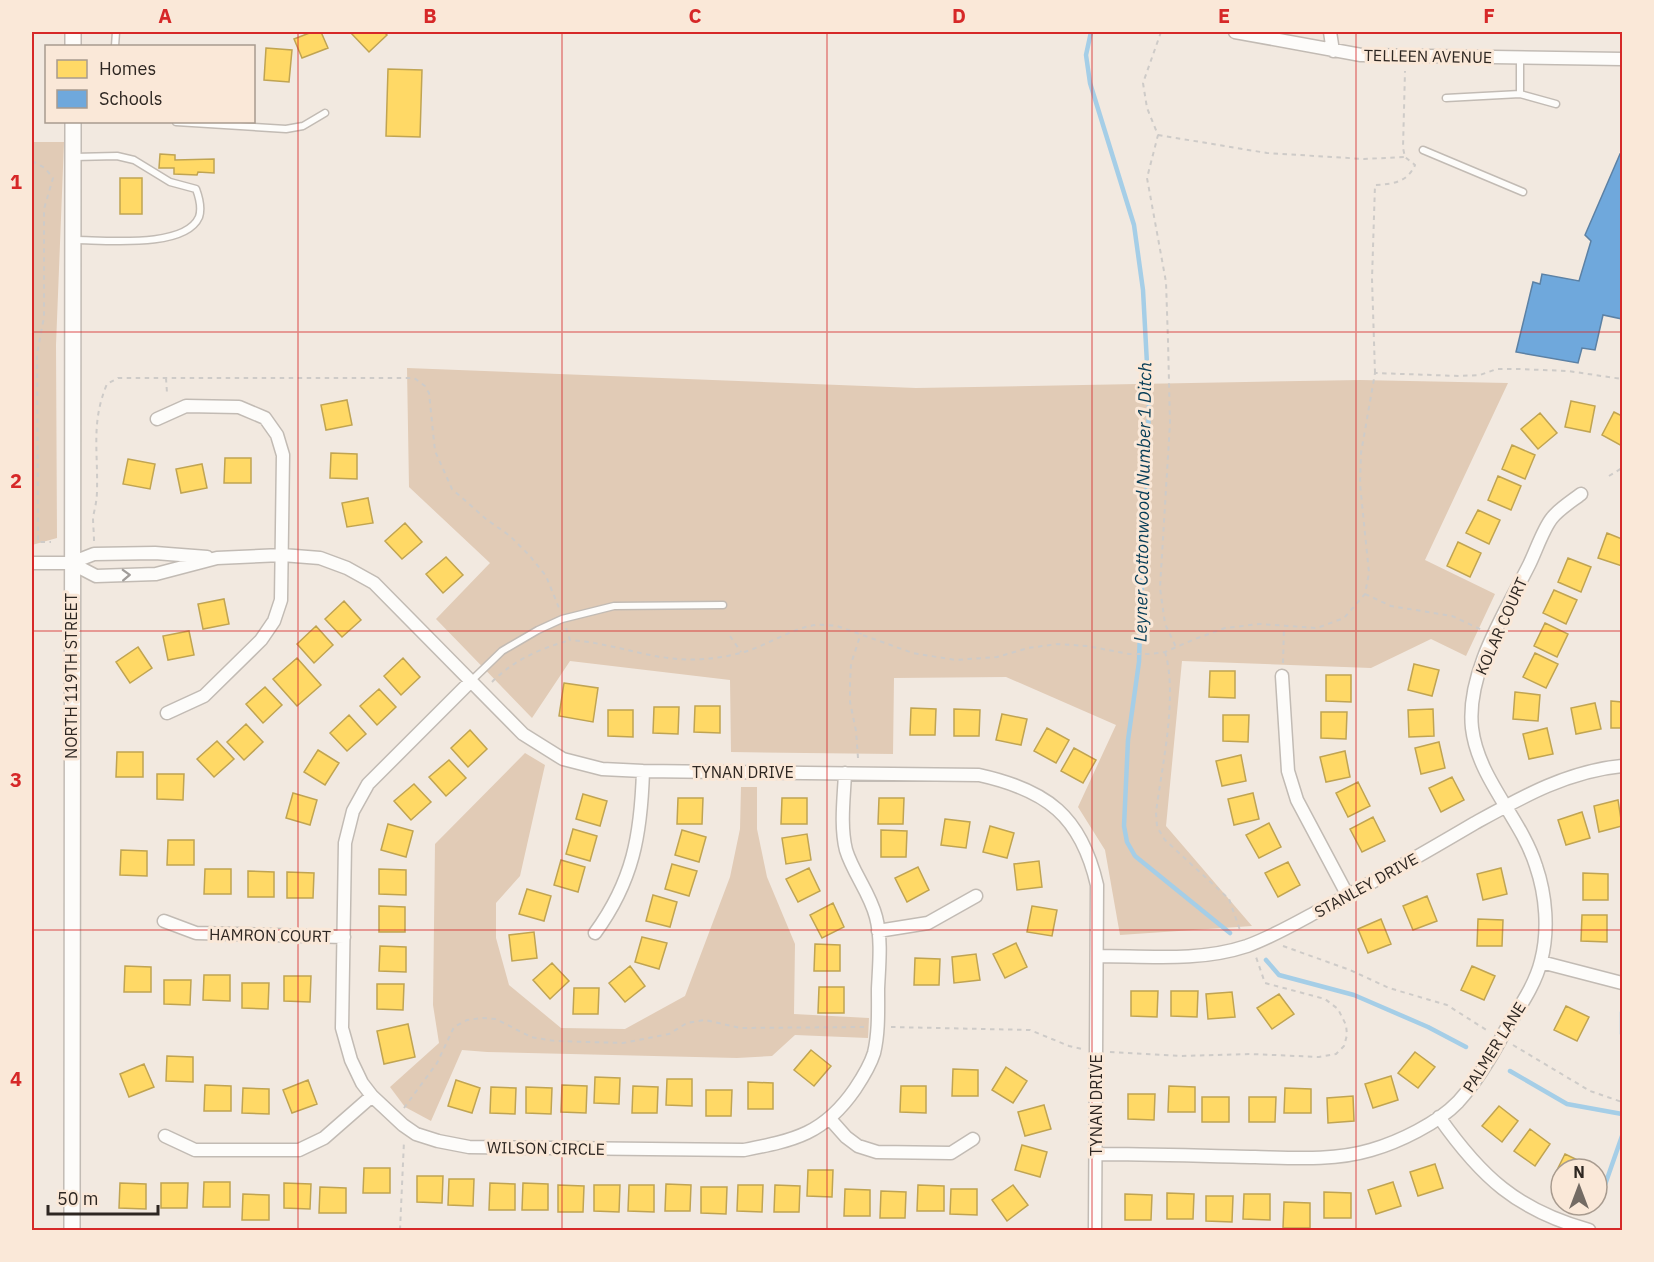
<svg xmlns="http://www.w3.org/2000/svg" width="1654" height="1262" viewBox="0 0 1654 1262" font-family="'IBM Plex Sans',sans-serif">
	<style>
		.green { fill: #e1cbb6 }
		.homes { fill: #ffd966; stroke: #c0a452; stroke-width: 1.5 }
		.schools { fill: #6fa8dc; stroke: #5c81a4; stroke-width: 1.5 }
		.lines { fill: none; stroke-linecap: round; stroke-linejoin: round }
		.stream { stroke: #a5cee7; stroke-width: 4.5 }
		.service-casing { stroke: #c2bbb4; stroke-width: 9 }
		.minor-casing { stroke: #c2bbb4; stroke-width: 15 }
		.tertiary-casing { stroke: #c2bbb4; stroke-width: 18 }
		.path { stroke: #cecbc8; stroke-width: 2; stroke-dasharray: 4.5 4.5; stroke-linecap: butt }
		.service { stroke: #fdfcfa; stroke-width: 6 }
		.minor { stroke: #fdfcfa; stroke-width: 12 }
		.tertiary { stroke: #fdfcfa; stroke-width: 15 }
		.oneway { stroke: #a09c99 }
		.grid { fill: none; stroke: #d62828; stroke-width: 1.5; stroke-opacity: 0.55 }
		.labels { text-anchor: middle; stroke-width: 6; stroke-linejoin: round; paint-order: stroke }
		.street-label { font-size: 16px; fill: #2e2722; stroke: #fae8d8 }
		.water-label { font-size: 18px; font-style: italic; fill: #073d57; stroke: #fae8d8 }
		.neatline { fill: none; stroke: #d62828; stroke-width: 2 }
		.grid-label { font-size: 20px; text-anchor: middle; font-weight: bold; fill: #d62828 }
	</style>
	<rect width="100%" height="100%" fill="#f2e9e0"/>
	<path class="green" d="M32,142H64L56,345L57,538L32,545Z
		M407,368L916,388L1360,380L1508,383L1425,560L1495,594L1466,656L1431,639L1371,668L1182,661L1166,826L1252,926L1120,935L1105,850L1078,807L1116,725L1006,677L894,678L893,754L731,752L730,680L570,661L532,718L436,619L490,563L409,487Z
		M525,753L545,765L520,876L496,903V938L509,985L561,1028L625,1029L685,996L730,877L740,829L741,787H757V829L767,877L795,944L794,1014L869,1018L868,1038L795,1035L772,1056L737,1058L487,1052L462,1050L431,1121L405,1107L390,1087L439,1043L433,1005L435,844Z"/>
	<path class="homes" d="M312,32H321L328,48L302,58L294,39Z
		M350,32H384L387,35L369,52Z
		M266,48L292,50L289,82L264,80Z
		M388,69L422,70L420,137L386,136Z
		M160,154L175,155V160L214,159V173L198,172L197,175L174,174V168H159Z
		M120,178H142V214H120Z
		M347,400L352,425L326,430L321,405Z
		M1571,401L1595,406L1590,432L1565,427Z
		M1614,412L1622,416V446L1602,435Z
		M1540,413L1557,433L1538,449L1521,429Z
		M1512,445L1535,455L1525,479L1502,469Z
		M331,453L357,454V479L330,478Z
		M225,458H251V483H224Z
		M128,459L155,464L150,489L123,484Z
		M202,464L207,488L181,493L176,469Z
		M1498,476L1521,486L1511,510L1488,500Z
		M368,498L373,523L347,527L342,503Z
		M1478,510L1500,520L1489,544L1466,533Z
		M405,523L422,542L402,559L385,541Z
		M1607,533L1622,539V566L1598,558Z
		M1458,542L1481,553L1470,577L1447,566Z
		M446,557L463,575L443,593L426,574Z
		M1568,558L1591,567L1581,592L1558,582Z
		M1554,590L1577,600L1566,624L1543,613Z
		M224,599L229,624L203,629L198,604Z
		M344,601L361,620L342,637L325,619Z
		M1545,623L1568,634L1557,657L1534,646Z
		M316,626L333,645L314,663L297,644Z
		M189,631L194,655L168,660L163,636Z
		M138,647L152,668L130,683L116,662Z
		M1535,653L1558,664L1546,688L1523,677Z
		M297,658L321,685L297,706L273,679Z
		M403,658L420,677L401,695L384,676Z
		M1414,664L1439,670L1432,696L1408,690Z
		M1210,671H1235V698L1209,697Z
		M1326,675H1351V702L1326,701Z
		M564,683L598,688L593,722L559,716Z
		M265,687L282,705L263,723L246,704Z
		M379,689L396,707L377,725L360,706Z
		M1515,692L1540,695L1538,721L1513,719Z
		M1611,701L1622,702V728H1611Z
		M1595,703L1601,729L1576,734L1571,708Z
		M695,706H720V733L694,732Z
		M654,707H679L678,734L653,733Z
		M911,708L936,709L935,735H910Z
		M954,709L980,710L979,736H954Z
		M1433,709L1434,736L1409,737L1408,710Z
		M608,710H633V737L608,736Z
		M1321,712H1347L1346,739L1321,738Z
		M1002,714L1027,719L1021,745L996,740Z
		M349,715L366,734L347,751L330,733Z
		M1223,715H1249L1248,742L1223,741Z
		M246,724L263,742L244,760L227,742Z
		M1047,728L1069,740L1056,763L1034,751Z
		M1547,728L1553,754L1529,759L1523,734Z
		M470,730L487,749L468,767L451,748Z
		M217,741L234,759L214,777L197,759Z
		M1439,742L1445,768L1421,774L1415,748Z
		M1074,748L1096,760L1083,783L1061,771Z
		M318,750L339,763L325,785L304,772Z
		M1345,751L1350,777L1326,782L1320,757Z
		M117,752H143V777H116Z
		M1241,755L1246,781L1222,786L1216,761Z
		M449,760L466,778L446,796L429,777Z
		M157,774H184L183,800L157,799Z
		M1452,777L1464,800L1441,812L1429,788Z
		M1358,782L1370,806L1348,817L1336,793Z
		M414,784L431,802L411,820L394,801Z
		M293,793L317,800L310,825L286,818Z
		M1253,793L1259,819L1234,825L1228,799Z
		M583,794L607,801L600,826L576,819Z
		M678,798H703L702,824H677Z
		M782,798H807V824H781Z
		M879,798H904L903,824H878Z
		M1618,800L1622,826L1599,832L1594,806Z
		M1582,812L1590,838L1566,845L1558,820Z
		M1373,817L1385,841L1362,852L1350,829Z
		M945,819L970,822L966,848L941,845Z
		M1269,823L1281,847L1259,858L1246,835Z
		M388,824L413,831L406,857L381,850Z
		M990,826L1014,833L1007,858L983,852Z
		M573,829L597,836L590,861L566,854Z
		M682,830L706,837L699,862L675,855Z
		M881,830L907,831L906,857H881Z
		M807,834L811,860L786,864L782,838Z
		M168,840H194V865H167Z
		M121,850L147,851V876L120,875Z
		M561,860L585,867L578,892L554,885Z
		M1039,861L1042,887L1017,890L1014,864Z
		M1288,862L1300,885L1278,897L1265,873Z
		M672,864L697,871L689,896L665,889Z
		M918,867L929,890L907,902L895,878Z
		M809,868L820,891L798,902L786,879Z
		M1501,868L1507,894L1483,900L1477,874Z
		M205,869H231V894H204Z
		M379,869L406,870V895L379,894Z
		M248,871L274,872V897H248Z
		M287,872L314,873L313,898H287Z
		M1583,873L1608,874V900H1583Z
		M527,889L551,896L544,921L519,914Z
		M653,895L677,902L670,927L646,921Z
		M1427,896L1437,921L1413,930L1403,906Z
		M833,903L844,927L822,938L810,915Z
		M379,906L405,907V932H379Z
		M1032,906L1057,910L1052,936L1027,932Z
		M1582,915H1607V942L1581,941Z
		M1381,919L1391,944L1368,953L1358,929Z
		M1478,919L1503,920L1502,946H1477Z
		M534,932L537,958L512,961L509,935Z
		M642,937L667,943L659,969L635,962Z
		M1016,943L1027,967L1005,978L993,954Z
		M815,944L840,945V971H814Z
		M380,946L406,947V972L379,971Z
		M976,954L980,980L954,983L952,957Z
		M915,958L940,959L939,985H914Z
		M552,963L569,981L550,999L533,980Z
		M125,966L151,967V992H124Z
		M630,966L645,986L625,1002L609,983Z
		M1472,966L1495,976L1484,1000L1461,990Z
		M204,975H230V1001L203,1000Z
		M284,976H311L310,1002L284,1001Z
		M164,980H191L190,1005L164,1004Z
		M242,983H269L268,1009L242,1008Z
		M377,984H404L403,1010L377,1009Z
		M819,987H844V1013H818Z
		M574,988H599L598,1014H573Z
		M1131,991H1158L1157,1017L1131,1016Z
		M1171,991H1198L1197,1017L1171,1016Z
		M1232,992L1235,1017L1208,1019L1206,994Z
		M1279,994L1294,1014L1272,1029L1257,1008Z
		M1566,1006L1589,1017L1577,1041L1554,1030Z
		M408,1024L415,1057L384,1064L377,1031Z
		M811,1050L831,1066L814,1086L794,1070Z
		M1415,1052L1435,1067L1418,1088L1398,1073Z
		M167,1056L193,1057V1082L166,1081Z
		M144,1064L154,1087L129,1097L120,1074Z
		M1006,1067L1027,1081L1013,1103L992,1090Z
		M953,1069L978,1070V1096H952Z
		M1391,1076L1398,1100L1373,1108L1365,1084Z
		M595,1077L620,1078L619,1104L594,1103Z
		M667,1079H692V1106L666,1105Z
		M308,1080L317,1104L292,1113L283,1090Z
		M456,1080L480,1088L472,1113L448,1106Z
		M748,1082L773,1083V1109H748Z
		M205,1085L231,1086V1111H204Z
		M562,1085L587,1086L586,1113L561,1112Z
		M633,1086L658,1087L657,1113H632Z
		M901,1086H926V1113L900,1112Z
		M1169,1086L1195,1087V1112H1168Z
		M491,1087L516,1088L515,1114L490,1113Z
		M526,1087L552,1088L551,1114L526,1113Z
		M243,1088L269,1089V1114L242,1113Z
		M1285,1088L1311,1089V1113H1284Z
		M706,1090H732L731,1116H706Z
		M1128,1094H1155L1154,1120L1128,1119Z
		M1353,1096L1354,1121L1328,1123L1327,1098Z
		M1202,1097H1229V1122H1202Z
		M1249,1097H1276L1275,1122H1249Z
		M1044,1105L1051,1129L1025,1136L1018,1112Z
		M1499,1106L1518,1121L1502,1142L1482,1126Z
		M1530,1129L1550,1144L1535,1166L1514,1151Z
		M1022,1145L1047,1152L1040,1177L1015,1170Z
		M1565,1154L1588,1165L1586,1169H1561V1181L1553,1178Z
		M1435,1164L1443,1188L1418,1196L1410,1172Z
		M364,1168H390V1193H363Z
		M808,1170H833L832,1197L807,1196Z
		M417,1176H443L442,1203L417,1202Z
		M449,1179H474L473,1206L448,1205Z
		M204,1182H230V1207H203Z
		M1393,1182L1401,1206L1376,1214L1368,1190Z
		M120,1183L146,1184V1209L119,1208Z
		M161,1183H188L187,1208H161Z
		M284,1183L311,1184L310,1209L284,1208Z
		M490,1183L515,1184V1210H489Z
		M523,1183L548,1184V1210H522Z
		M666,1184L691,1185L690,1211H665Z
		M558,1185L584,1186L583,1212H558Z
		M594,1185H620L619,1212L594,1211Z
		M629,1185H654V1212L628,1211Z
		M738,1185H763L762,1212L737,1211Z
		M775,1185L800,1186L799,1212H774Z
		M918,1185L944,1186V1211H917Z
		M1013,1185L1028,1205L1007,1221L992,1200Z
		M320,1187L346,1188V1213H319Z
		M701,1187H727L726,1214L701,1213Z
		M845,1189L870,1190V1216H844Z
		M951,1189H977V1215L950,1214Z
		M881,1191L906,1192L905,1218H880Z
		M1324,1192L1351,1193V1218H1324Z
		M1167,1193L1194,1194L1193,1219H1167Z
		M243,1194L269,1195V1220H242Z
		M1125,1194L1152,1195L1151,1220H1125Z
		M1244,1194H1270V1220L1243,1219Z
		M1206,1196H1233L1232,1222L1206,1221Z
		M1284,1202L1310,1203V1228H1283Z"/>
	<path class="schools" d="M1620,154L1622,155V319L1603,315L1595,350L1582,348L1578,363L1516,352L1533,282L1540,284L1542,274L1579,281L1591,241L1585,235Z"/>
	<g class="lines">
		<path class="stream" d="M1091,32L1086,55L1090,83L1134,225L1143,290L1149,401L1145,551L1141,596L1139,662L1128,740L1124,826L1127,842L1135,856L1230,933
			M1266,960L1279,975L1354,995L1428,1027L1466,1047
			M1622,1012V1034
			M1510,1071L1567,1104L1622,1114
			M1599,1202L1622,1136"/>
		<defs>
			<path id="service" d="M115,46L116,32
				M1520,58V94
				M1446,98L1520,94L1556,104
				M176,122L286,129L303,126L325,113
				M1423,150L1523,192
				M74,157L117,156L134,160L170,182L196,189C199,197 202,208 199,217C185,249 104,240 75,240
				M471,681L502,651L538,630L562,619L614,606L723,605"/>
			<path id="minor" d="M1235,32L1361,55L1622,59
				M1330,32L1333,51
				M157,419L186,406L239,407L265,418L277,435L283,455L281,600L274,621L261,640L204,696L167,713
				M32,563H71L94,554L155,553L207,557
				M71,563L96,576L156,574L217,558L282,555L320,558L347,568L374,583L523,734L563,759L602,769L643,771L979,775C1047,790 1081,816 1097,885L1095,1230
				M1282,676L1288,771L1297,800L1348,896
				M470,682L368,784L353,811L345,843L342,1028L351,1060L362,1083L372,1096L403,1125L416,1134L438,1141L469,1147L744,1150C795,1140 824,1134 855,1089C863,1077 870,1066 874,1053C879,1032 878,1010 878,989C879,966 882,940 876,917C870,893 853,873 846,850C840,826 844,797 845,773
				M164,921L196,933L344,937
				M878,931L928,923L976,896
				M595,933C633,881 641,835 643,771
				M1097,956C1147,956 1199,962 1247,946C1272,937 1296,923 1320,910C1373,883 1424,853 1475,823C1522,797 1568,771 1622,766
				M1541,962L1622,983
				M1439,1117C1481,1177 1517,1210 1589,1230
				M830,1119L846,1137L858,1146L877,1152L951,1153L973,1139
				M165,1136L195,1150H299L324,1138L372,1096
				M1096,1154C1149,1154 1202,1156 1255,1157C1293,1158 1334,1161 1371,1150C1399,1142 1438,1123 1458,1102C1477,1081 1492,1056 1505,1031C1518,1009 1535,986 1541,961C1549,931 1546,895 1536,866C1521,818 1478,779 1472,728C1466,673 1505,613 1529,565C1536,551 1543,529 1552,518C1559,509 1572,501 1581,494"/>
			<path id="tertiary" d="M73,46V32
				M72,1230L73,122"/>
		</defs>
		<use href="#service" class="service-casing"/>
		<use href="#minor" class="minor-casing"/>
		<use href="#tertiary" class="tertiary-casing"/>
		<path class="path" d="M1161,32L1143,83L1147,108L1158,135L1147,178L1166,282L1168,341L1170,423L1160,588L1165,624L1176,647
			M1158,135L1267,153L1364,159L1405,157
			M32,161L45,168L53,178L44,209V317L37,354L38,542H51
			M1375,373L1372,279L1375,185C1392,184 1407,183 1415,165L1405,157L1403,148L1405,71
			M166,378L167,393
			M1609,476L1622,468
			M94,541C94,533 93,525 93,517C95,508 97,500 97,490C98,450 91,422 107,384L118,378H414L425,386L429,393L435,451L452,489L486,519L510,536L529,555L546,576L559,608
			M1365,594L1391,606L1452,616L1482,630
			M566,628L570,640C616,643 657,663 703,659C719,658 737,655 753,649C771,642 790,631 809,626C818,624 828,625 837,626L913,653L955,660L997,657L1028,648L1058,644L1087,646L1129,654H1150L1165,652L1195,639L1225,628L1260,624L1317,628L1344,618L1365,594L1369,573L1360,484L1361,453L1375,373L1460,376L1480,375L1497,369H1518L1568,371L1622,379
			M730,636L741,652
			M1165,652C1178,696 1162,766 1156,812L1157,827L1165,840L1229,899L1241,933
			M1283,663L1284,627
			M492,682C515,659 540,649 570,640
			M858,758L856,731L850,702V683L851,664L861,633
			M1283,946L1350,970L1389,988L1447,1005L1488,1031
			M891,1027L1030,1030L1069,1046L1082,1049
			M1513,1045L1590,1091L1622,1102
			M1110,1052L1181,1056L1251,1054L1319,1057L1336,1054L1344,1046L1347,1035L1346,1025L1338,1009L1325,999L1265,983L1256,957
			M404,1108L437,1063L454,1027L467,1020L482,1018L496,1019L531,1037L555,1041L623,1043L669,1034L687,1023L705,1020L740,1028L864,1027
			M400,1230L404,1141"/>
		<use href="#service" class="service"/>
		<use href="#minor" class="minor"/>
		<use href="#tertiary" class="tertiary"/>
	</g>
	<defs><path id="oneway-chevron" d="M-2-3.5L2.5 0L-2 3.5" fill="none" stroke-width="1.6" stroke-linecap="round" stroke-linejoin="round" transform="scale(1.5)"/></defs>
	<use class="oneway" href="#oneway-chevron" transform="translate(126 575) rotate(-2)"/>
	<path class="grid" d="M298,32V1230M562,32V1230M827,32V1230M1092,32V1230M1356,32V1230M32,332H1622M32,631H1622M32,930H1622"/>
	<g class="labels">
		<g class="street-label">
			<text transform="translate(1428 56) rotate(1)" y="6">TELLEEN AVENUE</text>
			<text transform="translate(1501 626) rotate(-66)" y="6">KOLAR COURT</text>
			<text transform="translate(71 676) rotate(-90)" y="6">NORTH 119TH STREET</text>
			<text x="743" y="778">TYNAN DRIVE</text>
			<text transform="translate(1366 885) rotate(-29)" y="6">STANLEY DRIVE</text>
			<text transform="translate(270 935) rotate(1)" y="6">HAMRON COURT</text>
			<text transform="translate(1494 1047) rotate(-58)" y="6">PALMER LANE</text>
			<text transform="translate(1096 1105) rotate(-90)" y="6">TYNAN DRIVE</text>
			<text transform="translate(546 1148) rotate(1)" y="6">WILSON CIRCLE</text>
		</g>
		<g class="water-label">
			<text transform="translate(1143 502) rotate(-89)" y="6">Leyner Cottonwood Number 1 Ditch</text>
		</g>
	</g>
	<rect width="1654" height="1262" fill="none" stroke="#fae8d8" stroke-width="66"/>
	<rect x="45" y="45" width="210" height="78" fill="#fae8d8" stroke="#a89b8f" stroke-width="1.5"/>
	<rect x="57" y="60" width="30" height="18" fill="#ffd966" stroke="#a89b8f" stroke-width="1.5"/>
	<text x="99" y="75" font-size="18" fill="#2e2722">Homes</text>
	<rect x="57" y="90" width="30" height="18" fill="#6fa8dc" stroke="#a89b8f" stroke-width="1.5"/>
	<text x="99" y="105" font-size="18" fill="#2e2722">Schools</text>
	<g transform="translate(1579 1187)"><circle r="28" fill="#fae8d8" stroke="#a89b8f" stroke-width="1.5"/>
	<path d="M0-4.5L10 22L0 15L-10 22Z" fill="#736b64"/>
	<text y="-9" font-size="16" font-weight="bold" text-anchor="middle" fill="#2e2722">N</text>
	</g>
	<path d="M48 1205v9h110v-9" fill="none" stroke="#2e2722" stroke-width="3"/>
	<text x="57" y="1205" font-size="18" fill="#2e2722" stroke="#fae8d8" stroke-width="4.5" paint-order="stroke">50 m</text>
	<rect x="33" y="33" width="1588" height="1196" class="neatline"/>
	<g class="grid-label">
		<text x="165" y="23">A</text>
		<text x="430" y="23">B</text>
		<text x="695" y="23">C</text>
		<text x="959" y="23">D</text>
		<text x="1224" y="23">E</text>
		<text x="1489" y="23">F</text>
		<text x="16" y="189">1</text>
		<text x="16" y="488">2</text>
		<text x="16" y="787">3</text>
		<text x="16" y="1086">4</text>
	</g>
</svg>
